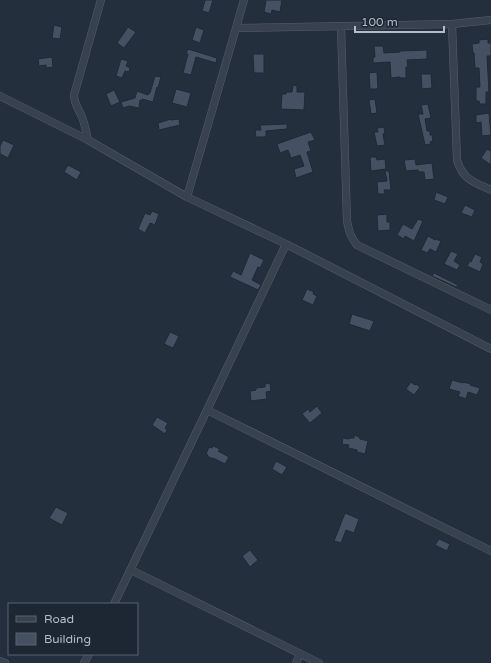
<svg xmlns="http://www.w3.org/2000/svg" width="491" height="663" viewBox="0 0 491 663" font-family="'Varela Round',sans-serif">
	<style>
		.building { fill: #455162; stroke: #1f2835 }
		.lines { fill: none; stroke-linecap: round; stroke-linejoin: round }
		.minor-casing { stroke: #565f6c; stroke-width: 8 }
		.minor { stroke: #38414e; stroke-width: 7 }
	</style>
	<rect width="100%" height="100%" fill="#242f3e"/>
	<path class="building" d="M205,0H213L209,13L202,11Z
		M266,0H282L280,12L272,10L271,14L264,12Z
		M54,25L62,27L60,39L52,38Z
		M128,27L136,32L124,48L117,43Z
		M196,27L204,30L200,43L192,40Z
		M488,39V43H491V56H487L489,92H486V104H480L479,101H476V87H480L479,68H475L474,53H473L472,44L479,43V40Z
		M374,46H383L384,53L400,52V51L427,50V59L407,60L408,67H406V78H400V77L391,78L390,62L373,63V57H375Z
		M188,49L217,58L216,63L196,57L191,75L183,73L188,54H186Z
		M253,54H264V73H254Z
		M52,57L53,67L46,68V65L39,66L38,59Z
		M121,59L128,61L126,66L130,68L129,72L125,71L122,78L116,76Z
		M377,72L378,89H370L369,73Z
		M421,74H431L432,88L422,89Z
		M155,76L161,77L158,88L157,87L153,102L142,99V101L140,100L139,108L129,106L123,108L121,102L135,98L137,91L148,95L149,93H150Z
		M293,85L297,86V92H305L304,110L281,109L282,94H286V92H292Z
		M176,89L191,93L187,107L172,103Z
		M114,90L120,102L111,106L106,94Z
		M375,99L377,113L371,114L369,100Z
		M428,104L431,118L425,119L427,131H430V135H432L433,141L430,142L431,144L425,145L418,114H423L421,105Z
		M489,113L491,135L482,136L481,122L476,123V115Z
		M171,119V120L179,119L180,125L159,130L158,123Z
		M287,124V129L266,131V137H256L255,130H261L260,125Z
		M384,127L385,134H383L385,145L377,146L374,132H378L377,128Z
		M311,132L315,140L308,142L311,151L307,152L313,172L296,178L294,169L304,166L300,155L291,158L288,150L280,153L277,144Z
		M3,140L14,145L8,158L0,154V146Z
		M487,149L491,151V165L481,158Z
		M370,157H376L377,160L385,159L386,169L371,171Z
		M415,159L416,165L432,163L434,179L425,180L424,172H419L418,170L406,171L404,160Z
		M68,165L81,172L77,180L64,172Z
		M385,171H389L391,190H384L385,194H378L377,182L387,181Z
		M436,192L448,197L445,204L434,200Z
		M465,205L475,210L472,217L461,213Z
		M152,211L159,214L155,225L150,223L145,233L138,229L145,213L150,215Z
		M387,214V222H390V230L378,231L377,215Z
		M418,219L423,221L414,241L405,236L404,239L397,235L403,224L412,229Z
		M428,236L435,240L436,239L441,241L436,252L430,249L427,253L421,250Z
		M451,251L458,254L454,261L460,265L457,270L444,264Z
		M250,253L264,260L260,268L258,267L252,280L261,285L258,290L230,277L233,271L241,275Z
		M475,254L482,257L480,262L483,264L480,272L467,266L470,261L471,262Z
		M434,273L458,285L456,287L432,276Z
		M307,289L314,292L313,294L317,296L313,305L302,300Z
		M352,314L374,321L370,331L349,324Z
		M170,332L179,336L173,348L164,344Z
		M452,380L463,383V382L471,384L470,385L480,388L477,395L468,392L466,399L458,396L460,392L449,389Z
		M411,382L415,385L416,384L420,387L414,395L406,389Z
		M270,383L271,391L266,392L267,399L251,401L250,391L256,390V388L265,387V384Z
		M317,406L322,413L310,423L302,414L308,409L310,412Z
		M157,417L168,423L165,428L167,430L165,434L152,425Z
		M354,435L359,437L360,439L368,441L365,454L357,452V450L348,448L349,445L342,444L343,438L349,439L350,438H354Z
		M213,446L220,449L218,451L229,457L225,464L213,458V459L207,456L208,455L206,454L209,447L212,448Z
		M276,461L287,467L282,475L272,469Z
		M56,507L68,513L62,525L49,518Z
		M345,513L359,519L354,533L346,530L341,543L334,541Z
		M439,539L450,544L447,551L435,545Z
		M250,550L258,560L250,567L242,556Z"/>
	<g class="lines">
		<defs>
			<path id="minor" d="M452,24L457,160C463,180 474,182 491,190
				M341,27L347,221C349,230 350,237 357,245L491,310
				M236,28L244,0
				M0,96L88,140L187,197L286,244L491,349
				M88,140C86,133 85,124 82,117C79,110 74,104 74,95L101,0
				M187,197L236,28L452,24L491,20
				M207,410L286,244
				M131,570L319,663
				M114,604L207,410L491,551
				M0,661L5,663
				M84,663L89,654
				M296,663L300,654"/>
		</defs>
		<use href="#minor" class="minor-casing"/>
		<use href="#minor" class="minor"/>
	</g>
	<rect x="8" y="603" width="130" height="52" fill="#1d2633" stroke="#59626f"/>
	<rect x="16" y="616" width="20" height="6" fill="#38414e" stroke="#59626f"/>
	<text x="44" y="623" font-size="12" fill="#b4bcc9">Road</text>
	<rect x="16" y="633" width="20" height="12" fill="#455162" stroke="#59626f"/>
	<text x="44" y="643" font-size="12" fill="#b4bcc9">Building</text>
	<path d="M355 26v6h89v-6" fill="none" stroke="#b4bcc9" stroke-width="2"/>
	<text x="361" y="26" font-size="12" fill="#b4bcc9" stroke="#1d2633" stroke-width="3" paint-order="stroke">100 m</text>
</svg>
